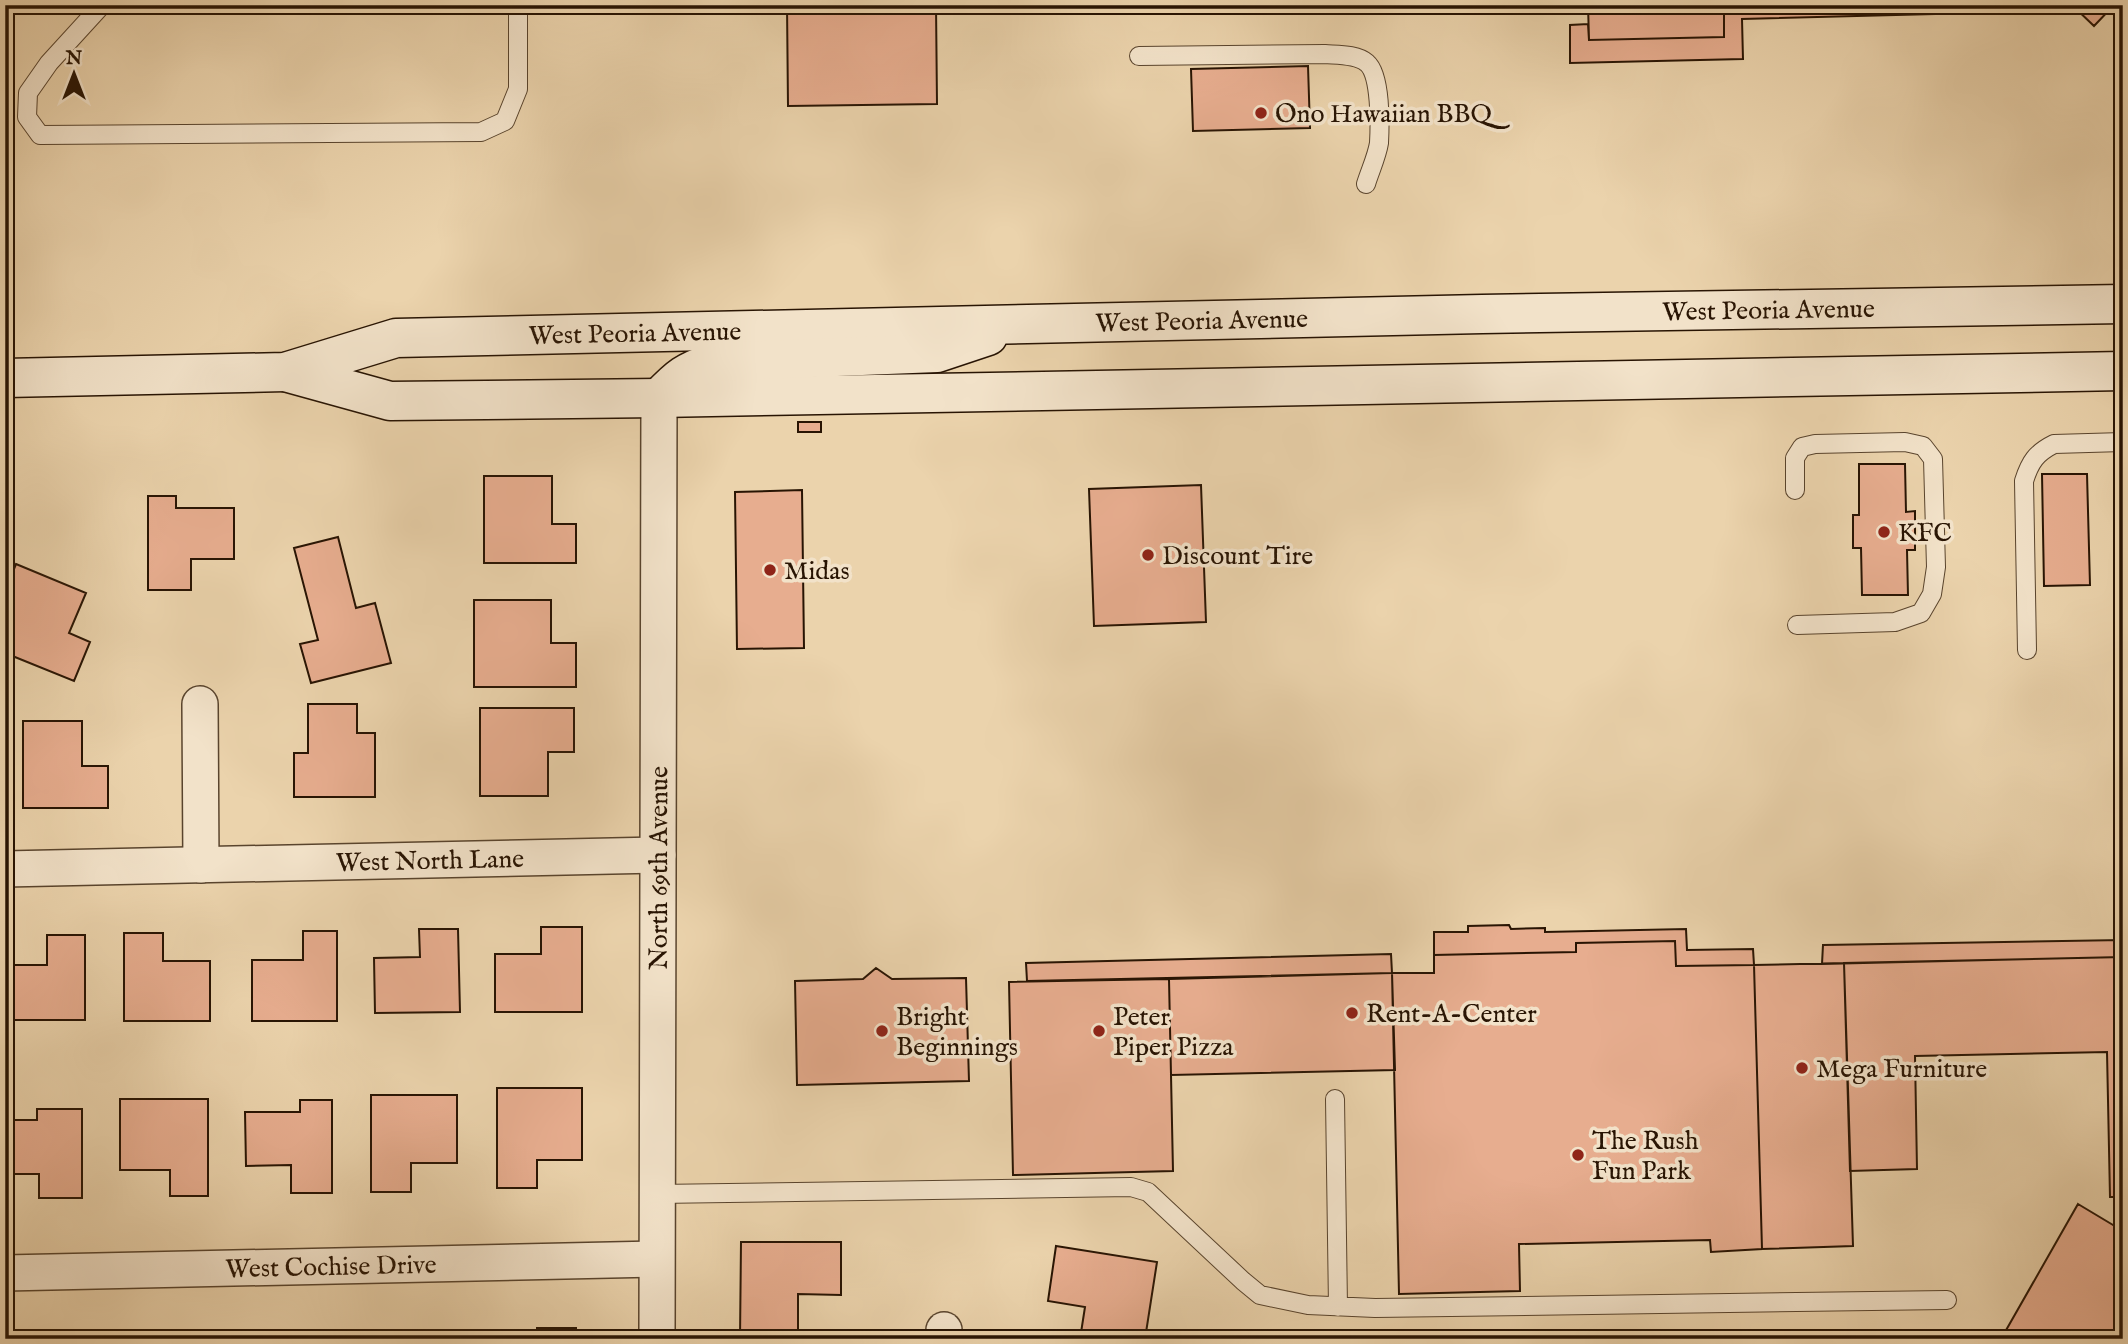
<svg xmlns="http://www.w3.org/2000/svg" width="2128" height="1344" viewBox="0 0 2128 1344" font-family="'IM FELL English',serif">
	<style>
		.building { fill: #e7ad8f; stroke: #281403; stroke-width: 2 }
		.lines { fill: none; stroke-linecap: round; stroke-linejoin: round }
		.service-casing { stroke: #59442d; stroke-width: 20 }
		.minor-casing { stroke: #59442d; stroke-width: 38 }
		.secondary-casing { stroke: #281403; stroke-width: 41 }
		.service { stroke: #f2e2c9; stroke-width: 18 }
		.minor { stroke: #f2e2c9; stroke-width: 35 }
		.secondary { stroke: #f2e2c9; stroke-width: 38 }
		.poi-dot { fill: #8f2418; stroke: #f2e2c9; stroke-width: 2.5 }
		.labels { text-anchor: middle; stroke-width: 7; stroke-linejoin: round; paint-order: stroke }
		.poi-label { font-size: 26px; fill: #281403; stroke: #f2e2c9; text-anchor: start }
		.street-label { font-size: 26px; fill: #281403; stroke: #f2e2c9 }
	</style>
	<rect width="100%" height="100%" fill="#ebd3ac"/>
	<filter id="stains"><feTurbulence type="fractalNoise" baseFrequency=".00286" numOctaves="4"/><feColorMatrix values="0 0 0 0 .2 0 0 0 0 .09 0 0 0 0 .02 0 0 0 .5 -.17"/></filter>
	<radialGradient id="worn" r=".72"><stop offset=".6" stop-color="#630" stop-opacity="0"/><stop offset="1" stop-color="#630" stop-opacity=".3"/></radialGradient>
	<path class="building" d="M787,5H936L937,104L788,106Z
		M1588,5H1724V37L1589,40Z
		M1724,5H2021L2014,12L1742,19L1743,59L1570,63V25L1588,24L1589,40L1724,37Z
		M2072,5H2114L2094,26Z
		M1308,66L1310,128L1193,131L1191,69Z
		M798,422H821V432H798Z
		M1859,464H1905L1906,512L1915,511V550H1907L1908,595H1862L1861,548H1853V515H1859Z
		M2042,474H2087L2090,585L2044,586Z
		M484,476H552V524H576V563H484Z
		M1201,485L1206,622L1094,626L1089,489Z
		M802,490L804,648L737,649L735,492Z
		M148,496H176V508H234V559H191V590H148Z
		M338,537L356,608L375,603L391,663L311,683L300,644L318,640L294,548Z
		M16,564L86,593L69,633L90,642L74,681L5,653V591Z
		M474,600H551V643H576V687H474Z
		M308,704H357V733H375V797H294V753H308Z
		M480,708H574V752H548V796H480Z
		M23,721H82V766H108V808H23Z
		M1509,925L1511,929L1545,928V932L1686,929L1687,950L1753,949L1754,965L1676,966L1675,941L1576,943V952L1434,955V932H1468V926Z
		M541,927H582V1012H495V954H541Z
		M419,929H458L460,1012L375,1013L374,958L420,957Z
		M303,931H337V1021H252V960H303Z
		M124,933H163V961H210V1021H124Z
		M47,935H85V1020H5V965H47Z
		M2123,940V957L1822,964L1823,945Z
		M1675,941L1676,966L1754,965L1762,1249L1711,1252L1710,1240L1519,1244L1520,1291L1399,1294L1392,973H1434V955L1576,952V943Z
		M1391,954L1392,973L1027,981L1026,963Z
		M2123,957V1197H2110L2107,1052L1915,1056L1917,1169L1850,1171L1844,963Z
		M1844,963L1853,1246L1762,1249L1754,965Z
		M876,968L892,979L966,978L969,1081L797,1085L795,981L863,979Z
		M1392,973L1395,1070L1171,1075L1169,979Z
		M1169,979L1173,1171L1013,1175L1009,982Z
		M497,1088H582V1160H537V1188H497Z
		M371,1095H457V1163H411V1192H371Z
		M120,1099H208V1196H170V1170H120Z
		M300,1100H332V1193H291V1165L246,1166L245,1112H300Z
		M37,1109H82V1198H39V1174H5V1120H37Z
		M2078,1204L2123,1231V1339H2001Z
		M741,1242H841V1295L798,1294V1339H740Z
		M1056,1246L1157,1262L1145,1339H1080L1085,1307L1048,1301Z
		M537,1328H576V1339H537Z
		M417,1330H455V1339H417Z
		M292,1333H333V1339H292Z
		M167,1336H208V1339H167Z"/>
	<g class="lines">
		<defs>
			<path id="service" d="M102,5L49,63L28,93L27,117L40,135L481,132L505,121L518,89V5
				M1139,56L1325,54C1337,55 1357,54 1367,63C1381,75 1380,125 1379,143C1377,156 1370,171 1366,184
				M1795,490V458L1802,447L1815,444L1905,442L1923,446L1933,459L1936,567L1932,594L1921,613L1895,622L1797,625
				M2027,650L2024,481C2030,462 2036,453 2054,444L2123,442
				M1335,1099L1338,1307
				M657,1194L1131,1187L1148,1192L1243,1281L1260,1295L1308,1305L1375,1308L1947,1300"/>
			<g id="minor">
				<path d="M200,704L201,865"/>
				<path id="s1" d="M5,869L658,855"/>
				<path id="s2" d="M5,1273L656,1259"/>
				<path d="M944,1330V1339"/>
				<path id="s3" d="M657,1339L659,398"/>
			</g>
			<g id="secondary">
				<path d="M285,372L390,401L659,398L2123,371"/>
				<path id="s4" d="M5,378L285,372L396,338L1482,314L2123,304"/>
				<path d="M659,398C679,377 686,371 714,362L937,353L988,336"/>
			</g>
		</defs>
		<use href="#service" class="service-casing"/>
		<use href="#minor" class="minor-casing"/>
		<use href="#secondary" class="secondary-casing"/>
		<use href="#service" class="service"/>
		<use href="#minor" class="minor"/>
		<use href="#secondary" class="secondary"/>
	</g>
	<g class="poi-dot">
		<circle cx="1261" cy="113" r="7"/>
		<circle cx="1884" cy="532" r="7"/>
		<circle cx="1148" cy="555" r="7"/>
		<circle cx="770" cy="570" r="7"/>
		<circle cx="1352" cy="1013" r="7"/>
		<circle cx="882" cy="1031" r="7"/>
		<circle cx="1099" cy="1031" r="7"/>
		<circle cx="1802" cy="1068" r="7"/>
		<circle cx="1578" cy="1155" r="7"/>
	</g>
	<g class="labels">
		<g class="poi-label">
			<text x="1275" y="122">Ono Hawaiian BBQ</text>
			<text x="1898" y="541">KFC</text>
			<text x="1162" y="564">Discount Tire</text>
			<text x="784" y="579">Midas</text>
			<text x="1366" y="1022">Rent-A-Center</text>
			<text x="896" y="1025">Bright<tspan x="896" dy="30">Beginnings</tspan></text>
			<text x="1113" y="1025">Peter<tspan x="1113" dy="30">Piper Pizza</tspan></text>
			<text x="1816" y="1077">Mega Furniture</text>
			<text x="1592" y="1149">The Rush<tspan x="1592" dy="30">Fun Park</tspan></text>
		</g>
		<g class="street-label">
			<text dy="9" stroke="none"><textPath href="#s4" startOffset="1769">West Peoria Avenue</textPath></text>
			<text dy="9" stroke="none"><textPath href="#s4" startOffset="1202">West Peoria Avenue</textPath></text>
			<text dy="9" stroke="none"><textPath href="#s4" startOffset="635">West Peoria Avenue</textPath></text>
			<text dy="9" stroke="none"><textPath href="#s1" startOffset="425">West North Lane</textPath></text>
			<text dy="9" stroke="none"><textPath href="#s3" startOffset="471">North 69th Avenue</textPath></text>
			<text dy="9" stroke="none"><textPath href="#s2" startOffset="326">West Cochise Drive</textPath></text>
		</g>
	</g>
	<rect width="2128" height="1344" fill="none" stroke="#ebd3ac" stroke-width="28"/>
	<rect x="7" y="7" width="2114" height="1330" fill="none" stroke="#281403" stroke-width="3.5"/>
	<rect x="14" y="14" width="2100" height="1316" fill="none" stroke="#281403" stroke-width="2"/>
	<g transform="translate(74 74)" stroke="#f2e2c9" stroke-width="5" paint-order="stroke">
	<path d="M0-5L12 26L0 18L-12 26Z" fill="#281403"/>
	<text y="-10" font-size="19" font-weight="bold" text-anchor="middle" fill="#281403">N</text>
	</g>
	<rect width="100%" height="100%" filter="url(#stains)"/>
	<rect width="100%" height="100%" fill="url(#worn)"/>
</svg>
